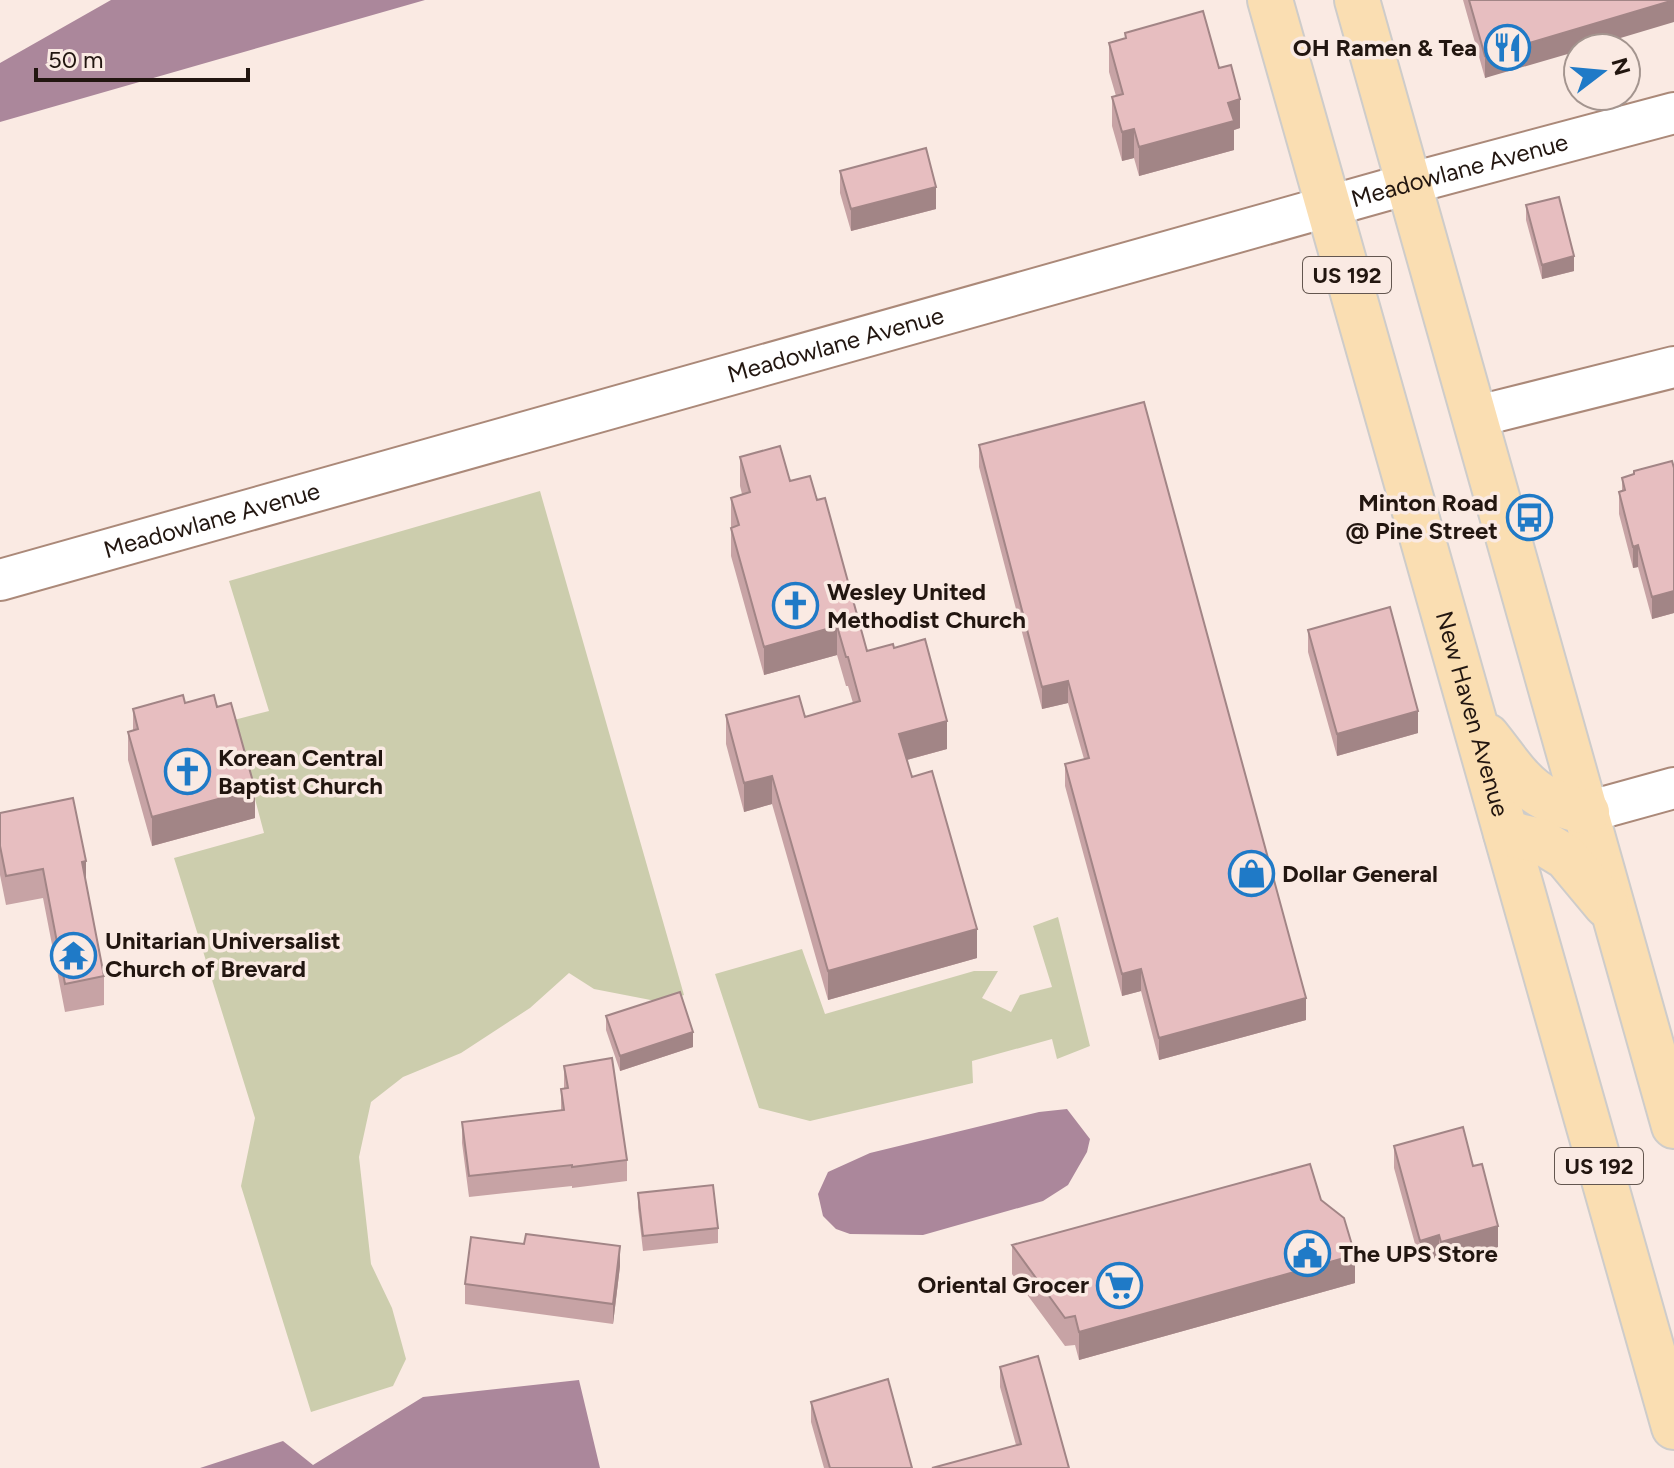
<svg xmlns="http://www.w3.org/2000/svg" width="1674" height="1468" viewBox="0 0 1674 1468" font-family="Figtree,sans-serif">
	<style>
		.green { fill: #cccdad }
		.water { fill: #ab879b }
		.lines { fill: none; stroke-linecap: round; stroke-linejoin: round }
		.minor-casing { stroke: #ab8979; stroke-width: 44 }
		.major-casing { stroke: #ceccca; stroke-width: 48 }
		.minor { stroke: #fff; stroke-width: 40 }
		.major { stroke: #fadeb2; stroke-width: 44 }
		.wall { fill: #c7a3a5 }
		.shaded-wall { fill: #a28586 }
		.building { fill: #e7bec0; stroke: #a28586; stroke-width: 2 }
		.labels { text-anchor: middle; stroke-width: 7; stroke-linejoin: round; paint-order: stroke }
		.shield { fill: #faeae3; stroke: #63564f; stroke-width: 2 }
		.shield-label { font-size: 22px; font-weight: bold; fill: #221610 }
		.poi-label { font-size: 24px; font-weight: bold; fill: #221610; stroke: #faeae3; text-anchor: start }
		.street-label { font-size: 24px; fill: #221610; stroke: #faeae3 }
	</style>
	<rect width="100%" height="100%" fill="#faeae3"/>
	<path class="green" d="M540,491L684,995L661,1002L594,989L569,973L530,1008L461,1053L403,1077L371,1102L359,1157L371,1264L392,1308L406,1359L393,1386L311,1412L241,1186L255,1118L174,858L264,833L234,720L269,711L229,581Z
		M1058,917L1090,1046L1057,1059L1052,1039L972,1061L973,1083L810,1121L759,1108L715,974L802,949L825,1014L974,971H998L982,998L1011,1012L1020,995L1052,987L1033,926Z"/>
	<path class="water" d="M111,0H425L0,122V63Z
		M1067,1109L1090,1139L1087,1152L1068,1185L1043,1201L923,1235L850,1234L836,1229L823,1216L818,1194L828,1172L870,1153L1039,1112Z
		M579,1380L600,1468H200L283,1441L313,1465L423,1397Z"/>
	<g class="lines">
		<defs>
			<g id="minor">
				<path d="M1474,417L1674,367"/>
				<path id="s1" d="M0,580L1408,184L1674,113"/>
				<path d="M1587,812L1674,788"/>
			</g>
			<g id="major">
				<path id="s2" d="M1270,0L1674,1427"/>
				<path d="M1357,0L1674,1126"/>
				<path d="M1487,736C1522,780 1528,799 1587,812"/>
				<path d="M1506,833L1540,841L1566,857L1606,905"/>
			</g>
		</defs>
		<use href="#minor" class="minor-casing"/>
		<use href="#major" class="major-casing"/>
		<use href="#minor" class="minor"/>
		<use href="#major" class="major"/>
	</g>
	<path class="wall" d="M1463,0H1674L1485,78Z
		M1125,33L1219,68L1240,128L1234,130V150L1139,176L1134,158L1122,161L1112,126V97L1116,96L1109,72V43L1125,38Z
		M840,171L936,209L851,231L840,193Z
		M1526,205L1574,271L1542,279L1526,220Z
		M979,445L1306,1020L1159,1060L1141,991L1122,996L1065,786V764L1084,759L1068,703L1042,709L979,467Z
		M740,457L790,481L817,500L867,651L894,648L947,749L907,760L912,777L977,958L828,1000L772,804L744,812L726,744V715L805,717L853,703L848,686H846L837,655L764,675L731,556V498L742,494L740,486Z
		M1674,468V613L1652,619L1638,567L1633,568L1619,514V492H1622V478L1634,475V471Z
		M1308,630L1418,733L1337,756L1308,652Z
		M185,703L217,707L255,818L152,846L128,760V732L133,730V709Z
		M0,813L86,883L104,976V1005L65,1012L43,898L6,905L0,875Z
		M606,1016L693,1047L620,1071L606,1030Z
		M564,1066L627,1160V1181L572,1188V1186L469,1197L462,1143V1122L561,1111V1089L564,1088Z
		M1394,1146L1473,1166L1498,1247L1441,1263L1439,1257L1420,1262L1394,1168Z
		M638,1193L718,1228V1243L643,1251L638,1208Z
		M1321,1200L1355,1283L1079,1360L1075,1345L1065,1346L1012,1274V1245Z
		M524,1244L620,1266L613,1324L465,1304V1284Z
		M1000,1367L1069,1468L1016,1445L1000,1387Z
		M811,1402L912,1468H824L811,1422Z"/>
	<path class="shaded-wall" d="M1674,0V22L1587,48H1578V51L1485,78V56Z
		M1240,99V128L1234,130V150L1139,176V147L1228,103Z
		M1134,129V158L1122,161V132Z
		M936,187V209L851,231V209Z
		M1574,256V271L1542,279V265Z
		M1638,545V567L1633,568V547Z
		M1674,591V613L1652,619V597Z
		M837,626V655L764,675V647Z
		M1068,681V703L1042,709V687Z
		M1418,711V733L1337,756V734Z
		M947,721V749L899,762V734Z
		M772,776V804L744,812V783Z
		M255,789V818L152,846V817Z
		M86,861V890L82,862Z
		M977,929V958L828,1000V971Z
		M1141,969V991L1122,996V974Z
		M1306,998V1020L1159,1060V1038Z
		M693,1032V1047L620,1071V1056Z
		M1498,1226V1247L1441,1263V1242Z
		M1439,1235V1257L1420,1262V1241Z
		M620,1246V1266L613,1324V1304Z
		M1355,1255V1283L1079,1360V1332Z"/>
	<path class="building" d="M1469,0H1674L1485,56Z
		M1203,11L1219,68L1231,65L1240,99L1228,103L1234,121L1139,147L1134,129L1122,132L1112,97L1123,94L1109,43L1126,38L1125,33Z
		M926,148L936,187L851,209L840,171Z
		M1559,197L1574,256L1542,265L1526,205Z
		M1144,402L1306,998L1159,1038L1141,969L1122,974L1065,764L1089,758L1068,681L1042,687L979,445Z
		M780,446L790,481L810,476L817,500L825,498L867,651L893,644L894,648L925,639L947,721L899,734L912,777L932,771L977,929L828,971L772,776L744,783L726,715L799,696L805,717L860,701L848,657H846L837,626L764,647L731,528L739,525L731,498L750,492L740,457Z
		M1672,461L1674,468V591L1652,597L1638,545L1633,547L1619,492L1625,490L1622,478L1634,474V471Z
		M1390,607L1418,711L1337,734L1308,630Z
		M183,695L185,703L214,695L217,707L231,703L255,789L152,817L128,732L138,729L133,709Z
		M73,798L86,861L82,862L104,976L65,984L43,869L6,876L0,846V813Z
		M680,992L693,1032L620,1056L606,1016Z
		M612,1058L627,1160L572,1167V1165L469,1176L462,1122L564,1110L561,1089L568,1088L564,1066Z
		M1463,1127L1473,1166L1482,1164L1498,1226L1441,1242L1439,1235L1420,1241L1394,1146Z
		M1310,1164L1321,1200L1344,1218L1355,1255L1079,1332L1075,1316L1065,1318L1012,1245Z
		M713,1185L718,1228L643,1236L638,1193Z
		M526,1234L620,1246L613,1304L465,1284L471,1237L524,1244Z
		M1038,1356L1069,1468H932L1021,1444L1000,1367Z
		M888,1379L912,1468H830L811,1402Z"/>
	<defs>
		<symbol id="restaurant-ring" viewBox="-11 -11 22 22"><circle r="9.5" fill="#faeae3" stroke="#1f7ac7" stroke-width="1.5"/><path d="M-5-6h1v4h1v-4h1v4h1v-4h1v5L-1.5 .5V6h-2V.5L-5-1ZM5-6V6H3V1.5H1.5Q1.5-4 5-6Z" fill="#1f7ac7"/></symbol>
		<symbol id="bus-ring" viewBox="-11 -11 22 22"><circle r="9.5" fill="#faeae3" stroke="#1f7ac7" stroke-width="1.5"/><path d="M-5-6H5V4H4V6H2V4H-2V6H-4V4H-5ZM-3.5-4V0h7V-4ZM-3.5 1.2v1.5H-2V1.2ZM2 1.2v1.5H3.5V1.2Z" fill="#1f7ac7"/></symbol>
		<symbol id="church-ring" viewBox="-11 -11 22 22"><circle r="9.5" fill="#faeae3" stroke="#1f7ac7" stroke-width="1.5"/><path d="M-1.2-6h2.4v3.5h3.3v2.4h-3.3V6h-2.4V-.1h-3.3v-2.4h3.3Z" fill="#1f7ac7"/></symbol>
		<symbol id="shop-ring" viewBox="-11 -11 22 22"><circle r="9.5" fill="#faeae3" stroke="#1f7ac7" stroke-width="1.5"/><path d="M-5-2.5h2.3a2.7 3.5 0 0 1 5.4 0H5L5.5 6h-11ZM-1.5-2.5h3a1.5 2.3 0 0 0-3 0Z" fill="#1f7ac7"/></symbol>
		<symbol id="temple-ring" viewBox="-11 -11 22 22"><circle r="9.5" fill="#faeae3" stroke="#1f7ac7" stroke-width="1.5"/><path d="M0-6L5-2H3V0L6.5 2.5H4V6H1.5V3h-3V6H-4V2.5H-6.5L-3 0V-2H-5Z" fill="#1f7ac7"/></symbol>
		<symbol id="civic-ring" viewBox="-11 -11 22 22"><circle r="9.5" fill="#faeae3" stroke="#1f7ac7" stroke-width="1.5"/><path d="M-.6-6.5H3V-4.5H.6V-3L4-1V1h2V6H-6V1h2V-1L-.6-3ZM-1.2 2.5V6h2.4V2.5Z" fill="#1f7ac7"/></symbol>
		<symbol id="supermarket-ring" viewBox="-11 -11 22 22"><circle r="9.5" fill="#faeae3" stroke="#1f7ac7" stroke-width="1.5"/><path d="M-6-5.5h2.5l.6 2H6L4.5 2H-2.5L-4.4-4H-6ZM-1.5 3.2a1.3 1.3 0 1 0 .1 0ZM3 3.2a1.3 1.3 0 1 0 .1 0Z" fill="#1f7ac7"/></symbol>
	</defs>
	<g fill-rule="evenodd">
		<use href="#restaurant-ring" x="1482" y="22" width="51" height="51"/>
		<use href="#bus-ring" x="1504" y="492" width="51" height="51"/>
		<use href="#church-ring" x="770" y="580" width="51" height="51"/>
		<use href="#church-ring" x="162" y="746" width="51" height="51"/>
		<use href="#shop-ring" x="1226" y="848" width="51" height="51"/>
		<use href="#temple-ring" x="48" y="930" width="51" height="51"/>
		<use href="#civic-ring" x="1282" y="1228" width="51" height="51"/>
		<use href="#supermarket-ring" x="1094" y="1260" width="51" height="51"/>
	</g>
	<g class="labels">
		<g class="shield">
			<rect x="1303" y="257" width="88" height="36" rx="6"/>
			<rect x="1555" y="1148" width="88" height="36" rx="6"/>
		</g>
		<g class="shield-label">
			<text x="1347" y="283">US 192</text>
			<text x="1599" y="1174">US 192</text>
		</g>
		<g class="poi-label">
			<text x="1477" y="56" text-anchor="end">OH Ramen &amp; Tea</text>
			<text x="1498" y="511" text-anchor="end">Minton Road<tspan x="1498" dy="28">@ Pine Street</tspan></text>
			<text x="827" y="600">Wesley United<tspan x="827" dy="28">Methodist Church</tspan></text>
			<text x="218" y="766">Korean Central<tspan x="218" dy="28">Baptist Church</tspan></text>
			<text x="1282" y="882">Dollar General</text>
			<text x="105" y="949">Unitarian Universalist<tspan x="105" dy="28">Church of Brevard</tspan></text>
			<text x="1339" y="1262">The UPS Store</text>
			<text x="1089" y="1293" text-anchor="end">Oriental Grocer</text>
		</g>
		<g class="street-label">
			<text dy="8" stroke="none"><textPath href="#s1" startOffset="1516">Meadowlane Avenue</textPath></text>
			<text dy="8" stroke="none"><textPath href="#s1" startOffset="868">Meadowlane Avenue</textPath></text>
			<text dy="8" stroke="none"><textPath href="#s1" startOffset="220">Meadowlane Avenue</textPath></text>
			<text dy="8" stroke="none"><textPath href="#s2" startOffset="742">New Haven Avenue</textPath></text>
		</g>
	</g>
	<g transform="translate(1602 72) rotate(74)"><circle r="38" fill="#faeae3" stroke="#a4958f" stroke-width="2"/>
	<path d="M0-6L14 30L0 20L-14 30Z" fill="#1f7ac7"/>
	<text y="-12" font-size="22" font-weight="bold" text-anchor="middle" fill="#221610">N</text>
	</g>
	<path d="M36 68v12h212v-12" fill="none" stroke="#221610" stroke-width="4"/>
	<text x="48" y="68" font-size="24" fill="#221610" stroke="#faeae3" stroke-width="6" paint-order="stroke">50 m</text>
</svg>
